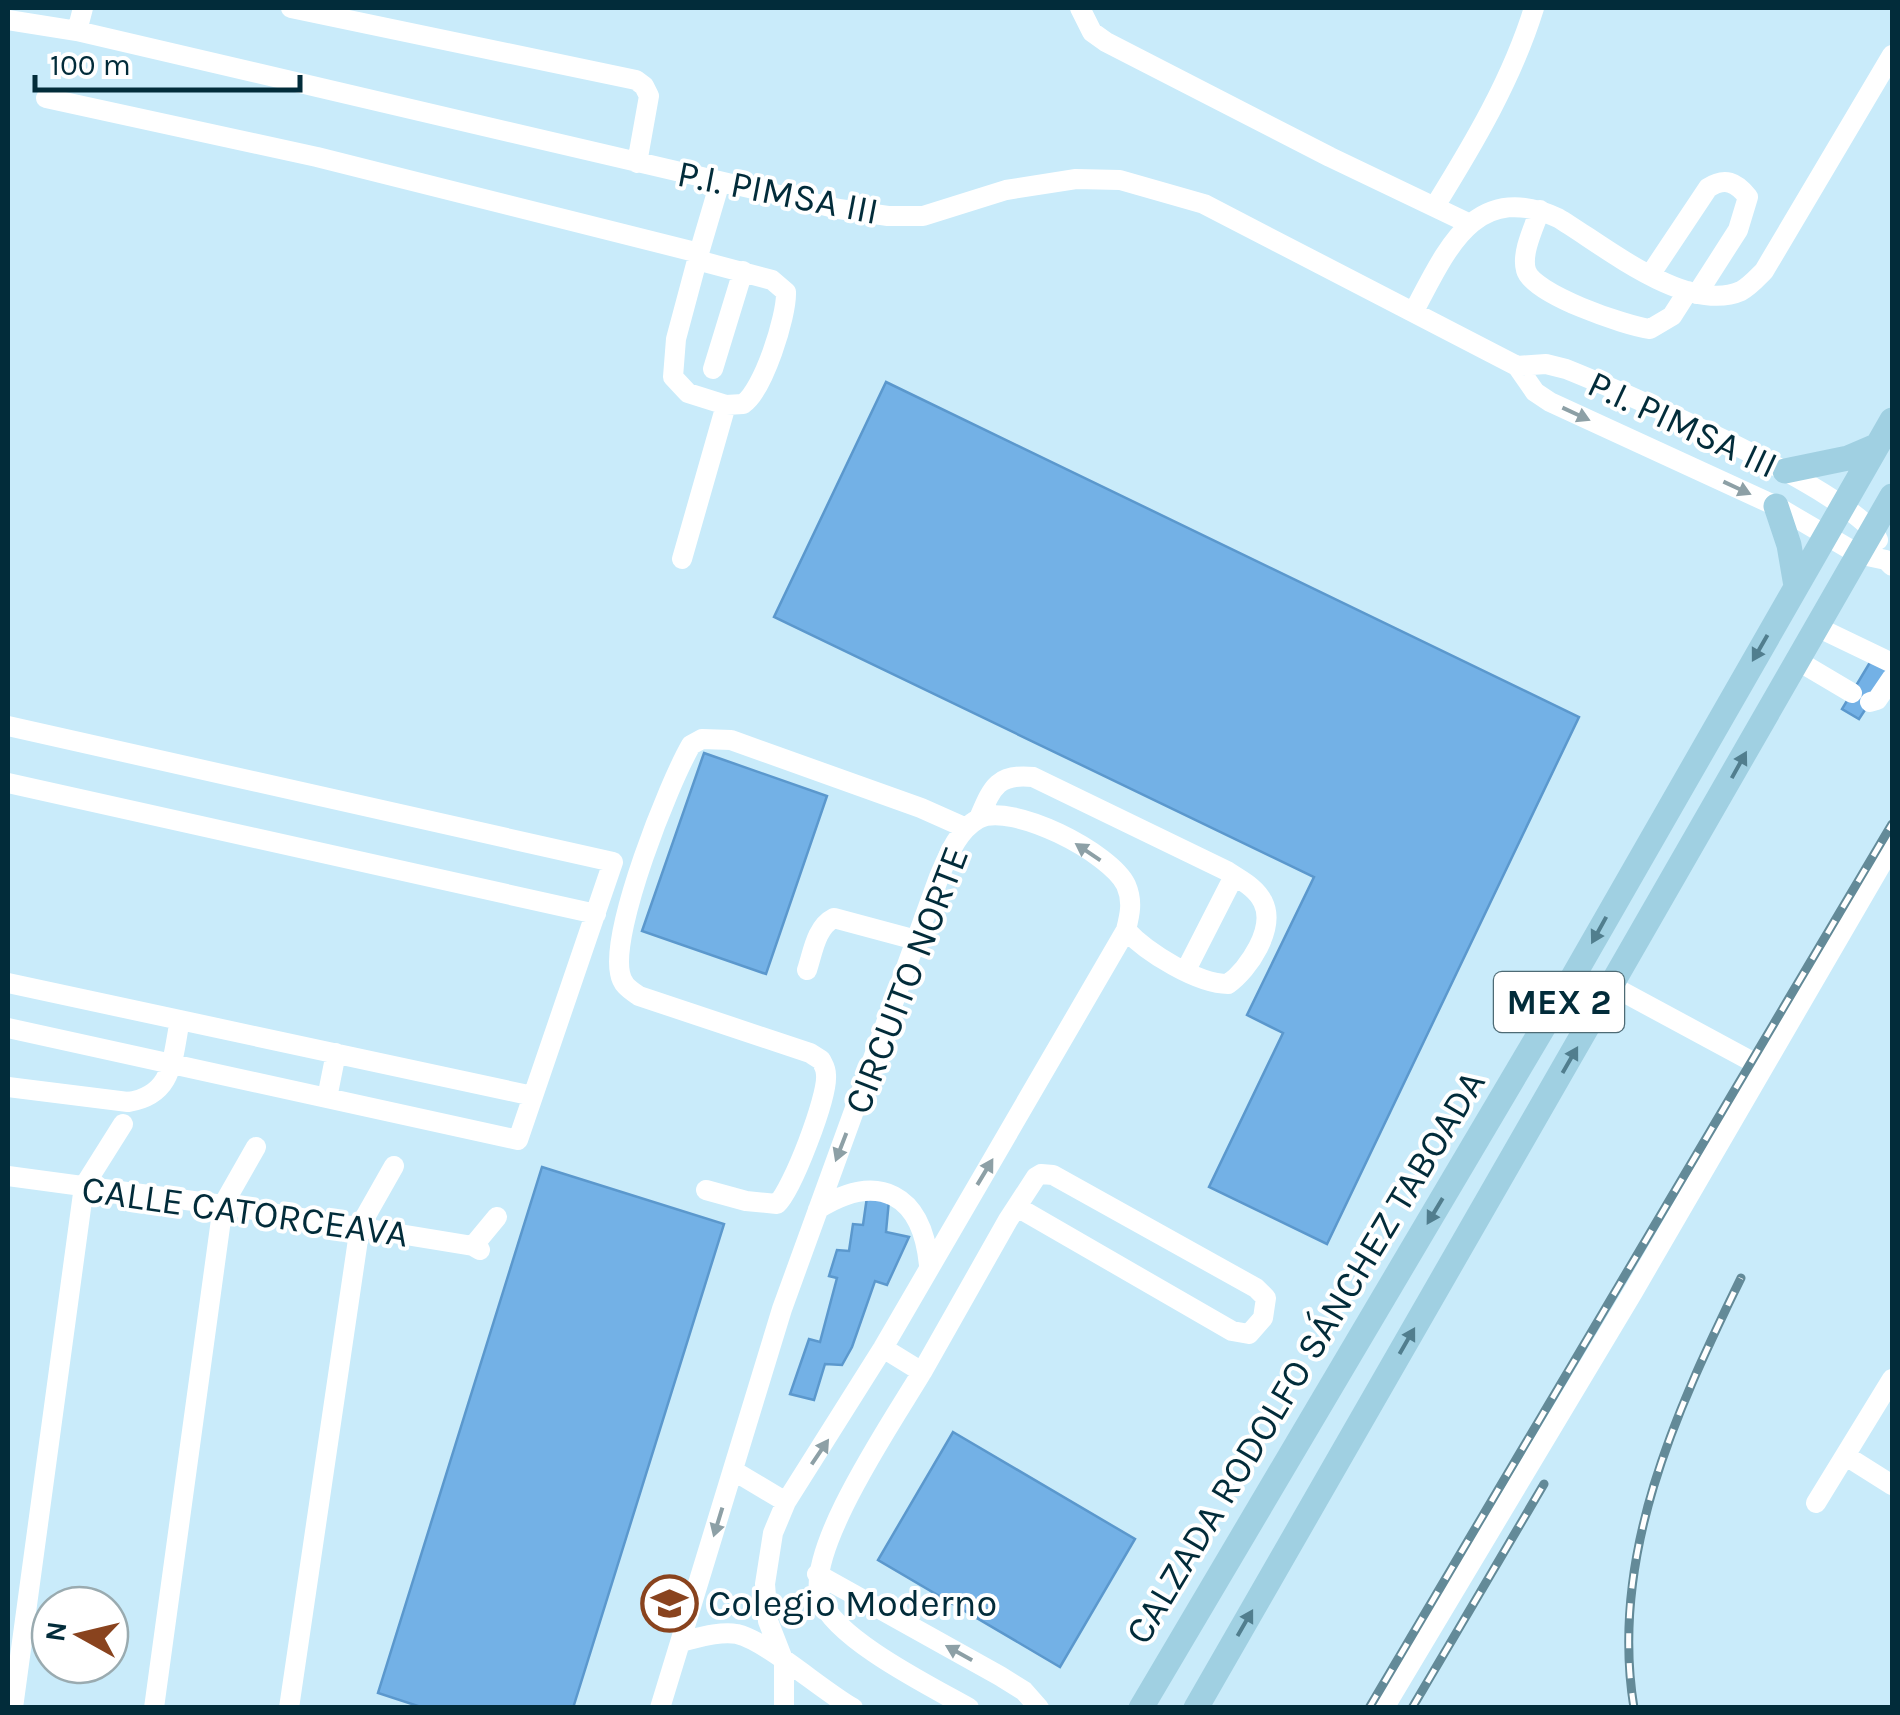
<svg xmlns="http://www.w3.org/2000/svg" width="1900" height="1715" viewBox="0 0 1900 1715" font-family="Karla,sans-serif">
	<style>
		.building { fill: #73b1e6; stroke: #5b98cd; stroke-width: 2.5 }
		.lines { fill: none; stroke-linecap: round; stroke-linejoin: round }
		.minor { stroke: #fff; stroke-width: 20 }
		.major { stroke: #a0d0e2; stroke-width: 25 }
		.rail-casing { stroke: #638a98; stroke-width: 9 }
		.rail { stroke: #fff; stroke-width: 5; stroke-dasharray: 15; stroke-linecap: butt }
		.oneway { fill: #8da0a6 }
		.oneway2 { fill: #517e8e }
		.labels { text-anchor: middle; stroke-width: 8; stroke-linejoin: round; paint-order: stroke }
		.shield { fill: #fff; stroke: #4e6b75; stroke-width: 2.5 }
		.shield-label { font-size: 35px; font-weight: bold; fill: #022c3a }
		.street-label { font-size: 38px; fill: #022c3a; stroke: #fff }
		.poi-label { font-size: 38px; fill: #022c3a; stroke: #fff; text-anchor: start }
	</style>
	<rect width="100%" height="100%" fill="#c9ebfa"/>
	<path class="building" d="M886,382L1579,717L1327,1244L1209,1187L1283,1033L1247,1015L1314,877L774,617Z
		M1872,659L1891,670L1859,719L1842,709Z
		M704,753L827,796L766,974L642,931Z
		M542,1167L724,1224L573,1708H424L378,1693Z
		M867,1197L889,1200L886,1232L909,1237L887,1285L875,1281L852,1347L842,1365L825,1364L814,1400L790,1394L809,1339L820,1342L837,1278L829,1276L837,1250L849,1251L853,1224L863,1225Z
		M953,1432L1135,1539L1060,1667L878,1560Z"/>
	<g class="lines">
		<path class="minor" d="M291,8L636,80L644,86L649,96L637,163
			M1080,8L1092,32L1106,42L1330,157L1468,223
			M8,20L77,31L839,209L888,216H923L1006,190L1076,179L1120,180L1204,204L1517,366L1535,392L1550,402L1776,506L1858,554L1886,560L1892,566
			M77,31L83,8
			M46,98L317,157L699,253L720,182
			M1435,206C1474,143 1512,79 1534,8
			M1540,210C1534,227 1521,253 1526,270C1532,294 1626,326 1650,329L1672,316L1688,291
			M697,260L772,280L786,292C787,316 763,391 743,404L726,405
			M1650,275L1708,188C1725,177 1736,182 1748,197L1738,230L1697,294
			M1414,311C1447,249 1475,180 1558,218C1602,244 1687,315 1741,291C1750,286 1757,278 1764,271L1892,55
			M1517,366L1546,364L1566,369C1621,391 1860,494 1878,540
			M713,369L743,271
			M682,559L726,405L688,393L673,377L676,339L699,253
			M1817,627L1892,663
			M1798,661L1852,693
			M1870,702L1877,700L1892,678
			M8,726L613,862L518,1140L8,1028
			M8,783L596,914
			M979,818C992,788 997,773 1033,777L1227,871C1240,880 1256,887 1263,902C1276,928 1249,969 1228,984C1198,984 1147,953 1126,930
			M807,970C813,952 816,927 834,918L916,940
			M1186,970L1234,876
			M8,983L533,1096
			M1612,986L1762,1067
			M8,1087L128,1102C174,1095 172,1059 180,1020
			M327,1098L336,1053
			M8,1176L223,1205L473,1246L480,1250
			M706,1190L746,1201L777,1204C792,1190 828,1097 826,1075C826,1068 824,1066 821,1060L810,1053L639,996C629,989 622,985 620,973C611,929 668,785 691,745L702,739L731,740L921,808L966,828
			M818,1209C879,1171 922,1194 929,1265
			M473,1246L497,1217
			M883,1348L922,1372C896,1416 802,1553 821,1600C837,1640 930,1686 969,1708
			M922,1372L1008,1220L1036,1177L1041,1174L1053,1175L1256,1288L1266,1298L1263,1318L1249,1334L1232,1331L1017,1207
			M1846,1456L1892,1485
			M734,1471L786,1502
			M1816,1503L1892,1379
			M817,1574L1000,1676L1024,1691L1039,1708
			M681,1642C698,1638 719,1631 737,1634C767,1641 821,1690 853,1708
			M13,1708L84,1186L123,1124
			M154,1708L223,1205L256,1147
			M289,1708L360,1226L394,1166
			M660,1708L782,1309L939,877C948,856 957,831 978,819C1011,801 1111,853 1126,885C1133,901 1130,914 1126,930L883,1348L786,1502L773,1533L765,1584L768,1621L784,1662V1708
			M1384,1708L1633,1292L1892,846"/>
		<path class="major" d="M1785,471L1848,458L1876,446
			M1776,506L1789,545L1796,586
			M1141,1708L1566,989L1892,420
			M1196,1708L1892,496"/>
		<defs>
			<path id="rail" d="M1369,1708L1892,824
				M1412,1708L1544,1484
				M1634,1708C1609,1556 1676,1411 1741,1278"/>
		</defs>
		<use href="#rail" class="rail-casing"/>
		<use href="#rail" class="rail"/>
	</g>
	<defs><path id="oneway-solid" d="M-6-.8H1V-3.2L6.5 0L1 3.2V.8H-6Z" transform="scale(2.5)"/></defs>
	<g class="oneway">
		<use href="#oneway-solid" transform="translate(1576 414) rotate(25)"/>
		<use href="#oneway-solid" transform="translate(1737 488) rotate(25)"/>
		<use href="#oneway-solid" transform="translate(1088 852) rotate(-146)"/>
		<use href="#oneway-solid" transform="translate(841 1147) rotate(111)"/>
		<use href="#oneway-solid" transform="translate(985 1172) rotate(-59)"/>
		<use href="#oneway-solid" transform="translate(820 1452) rotate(-56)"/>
		<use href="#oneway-solid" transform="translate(718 1522) rotate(107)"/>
		<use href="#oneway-solid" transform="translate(959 1653) rotate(-151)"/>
	</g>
	<g class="oneway2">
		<use href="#oneway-solid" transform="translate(1760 648) rotate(120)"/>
		<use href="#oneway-solid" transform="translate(1739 765) rotate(-61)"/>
		<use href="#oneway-solid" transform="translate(1599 930) rotate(119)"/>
		<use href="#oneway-solid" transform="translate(1570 1060) rotate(-60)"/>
		<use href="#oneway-solid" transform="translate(1435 1211) rotate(121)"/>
		<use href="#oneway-solid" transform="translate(1407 1341) rotate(-60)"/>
		<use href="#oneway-solid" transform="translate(1245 1623) rotate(-60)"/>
	</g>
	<defs>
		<symbol id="school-ring" viewBox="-11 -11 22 22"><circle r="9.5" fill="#fff" stroke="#89431e" stroke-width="1.5"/><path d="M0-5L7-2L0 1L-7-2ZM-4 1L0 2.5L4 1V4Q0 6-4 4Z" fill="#89431e"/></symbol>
	</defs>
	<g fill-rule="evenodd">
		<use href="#school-ring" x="638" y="1572" width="63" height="63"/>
	</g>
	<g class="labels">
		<rect class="shield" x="1494" y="972" width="130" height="60" rx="8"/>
		<g class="shield-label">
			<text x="1559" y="1014">MEX 2</text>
		</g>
		<g class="street-label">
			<text transform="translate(778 192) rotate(11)" y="13">P.I. PIMSA III</text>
			<text transform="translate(1683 424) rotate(25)" y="13">P.I. PIMSA III</text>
			<text transform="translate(906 980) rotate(-69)" y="13">CIRCUITO NORTE</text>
			<text transform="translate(245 1211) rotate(8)" y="13">CALLE CATORCEAVA</text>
			<text transform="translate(1305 1357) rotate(-59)" y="13">CALZADA RODOLFO SÁNCHEZ TABOADA</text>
		</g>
		<g class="poi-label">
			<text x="708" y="1616">Colegio Moderno</text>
		</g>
	</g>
	<rect width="1900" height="1715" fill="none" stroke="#022c3a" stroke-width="20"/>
	<g transform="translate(80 1635) rotate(278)"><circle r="48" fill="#ffffff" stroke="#9aabb0" stroke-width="2.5"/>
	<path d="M0-8L18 38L0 25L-18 38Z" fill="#89431e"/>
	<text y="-15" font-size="28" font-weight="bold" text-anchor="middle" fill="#022c3a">N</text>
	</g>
	<path d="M35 75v15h265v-15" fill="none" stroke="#022c3a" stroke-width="5"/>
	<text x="50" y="75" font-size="30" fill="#022c3a" stroke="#ffffff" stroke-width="8" paint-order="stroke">100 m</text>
</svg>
